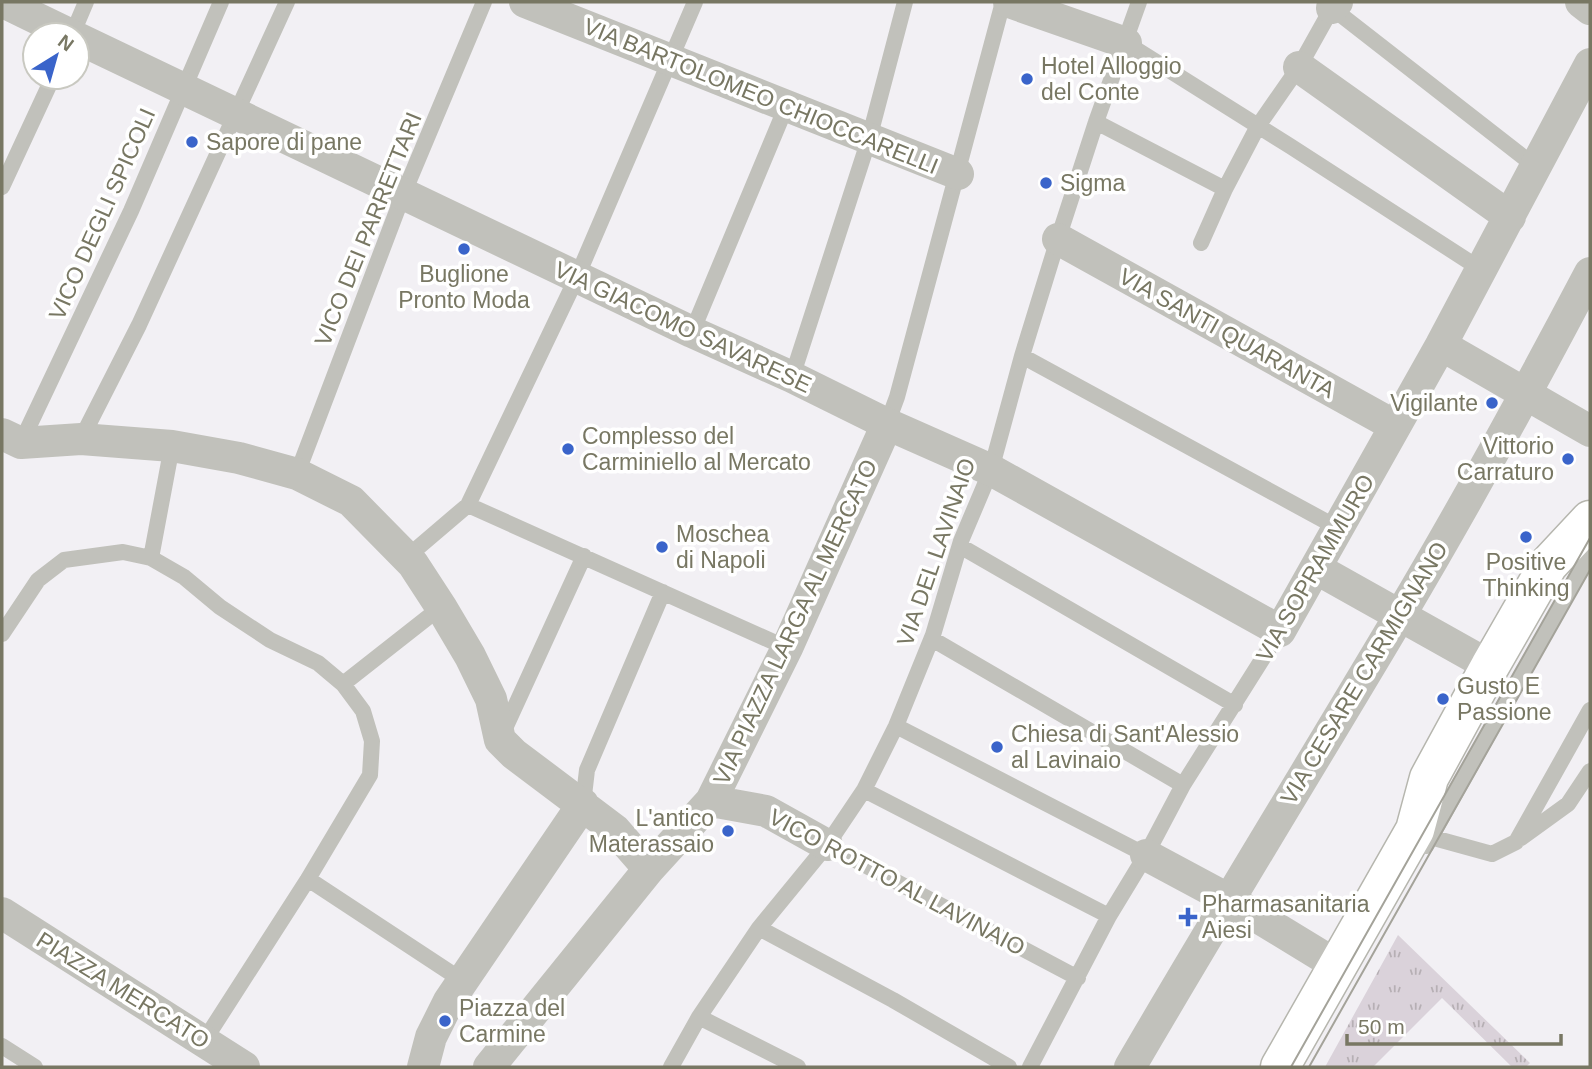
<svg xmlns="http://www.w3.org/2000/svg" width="1592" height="1069" viewBox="0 0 1592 1069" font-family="Arial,sans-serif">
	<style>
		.grass { fill: url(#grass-tufts) }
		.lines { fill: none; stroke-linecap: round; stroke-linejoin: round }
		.secondary-casing { stroke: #b6b6ae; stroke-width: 41 }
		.lane { stroke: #c1c1bb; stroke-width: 16 }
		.street { stroke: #c1c1bb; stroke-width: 32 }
		.secondary { stroke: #fff; stroke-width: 38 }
		.tram { stroke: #a4a39a; stroke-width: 2 }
		.poi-dot { fill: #3a64ca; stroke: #fff; stroke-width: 2.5 }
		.labels { text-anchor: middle; stroke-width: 7; stroke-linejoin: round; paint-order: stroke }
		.poi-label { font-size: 23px; fill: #787763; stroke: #fff; text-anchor: start }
		.street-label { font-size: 23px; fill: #787763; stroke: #fff }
	</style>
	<defs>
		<pattern id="grass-tufts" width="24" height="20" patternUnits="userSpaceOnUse" patternTransform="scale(1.75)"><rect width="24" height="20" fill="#dad2da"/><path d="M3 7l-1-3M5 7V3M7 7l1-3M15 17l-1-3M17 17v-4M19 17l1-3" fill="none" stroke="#b6afb4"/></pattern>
	</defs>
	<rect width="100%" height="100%" fill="#f2f0f4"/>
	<path class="grass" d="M1398,935L1530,1063L1526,1067H1512L1442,998L1373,1067H1325Z"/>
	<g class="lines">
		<defs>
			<path id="secondary" d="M1280,1067L1415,830L1429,778L1490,666L1548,565L1590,520"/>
		</defs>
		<use href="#secondary" class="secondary-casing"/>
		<path class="lane" d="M72,35L86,2
			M1126,43L1290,146L1482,270
			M1096,122L1225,189L1201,243
			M2,187L53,77
			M1225,189L1258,126L1299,67L1332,8L1536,167
			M692,332L786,107
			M1022,356L1338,528
			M792,377L869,139L905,2
			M887,424L897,397L1003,2
			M81,439L139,325L287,2
			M21,443L131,211L221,2
			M297,474L403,195L484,2
			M468,505L787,648
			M960,546L1235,705
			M407,557L468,505L577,277L695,2
			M151,558L172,446
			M2,634L38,580L64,560L123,552L151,558L184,577L220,607L270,640L318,663L343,684L363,711L372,741L370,775L308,879L204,1041
			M932,639L1183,785
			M343,684L441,607
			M896,726L1146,855
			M502,735L584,556
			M864,790L1109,916
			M583,804L587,770L663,592
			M1423,835L1492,854L1516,842L1590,710
			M1521,838L1568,804L1590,771
			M827,845L1078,978
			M1426,846L1590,553
			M308,879L463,981
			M759,928L893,1000L1009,1067
			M699,1017L798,1067
			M2,1046L35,1067
			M671,1067L699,1017L759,928L827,845L864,790L896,726L933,635L961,541L991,470L1022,356L1058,239L1096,122L1139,2
			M1030,1067L1109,916L1146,855L1183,785L1280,631"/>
		<path class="street" d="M3,2L71,35
			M525,2L958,174
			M1009,2L1126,43
			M1581,2L1590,9
			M1332,8L1337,2
			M77,38L692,332L792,377L887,424L991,470L1280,631L1441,345L1590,64
			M1299,67L1510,217
			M1058,239L1395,426
			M1441,345L1590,431
			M2,434L21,443L81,439L172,446L239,458L297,474L351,501L413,564L441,607L470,656L491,699L500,740L514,754L615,830L649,869
			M1317,569L1490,666
			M711,801L766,811L827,845
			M1146,855L1228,899L1338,966
			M2,913L244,1067
			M423,1067L431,1037L449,1001L583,804
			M489,1067L649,869L711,801L787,648L887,424
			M1130,1067C1218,916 1310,767 1399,617C1466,504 1529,389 1590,273"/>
		<use href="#secondary" class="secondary"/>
		<path class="tram" d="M1291,1067L1590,538
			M1309,1067L1590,570"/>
	</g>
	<g class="poi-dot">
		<circle cx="1027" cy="79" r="7"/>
		<circle cx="192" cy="142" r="7"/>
		<circle cx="1046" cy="183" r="7"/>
		<circle cx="464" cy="249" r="7"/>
		<circle cx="1492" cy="403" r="7"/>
		<circle cx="568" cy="449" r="7"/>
		<circle cx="1568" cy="459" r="7"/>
		<circle cx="1526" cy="537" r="7"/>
		<circle cx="662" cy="547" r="7"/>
		<circle cx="1443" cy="699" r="7"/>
		<circle cx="997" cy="747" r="7"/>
		<circle cx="728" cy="831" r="7"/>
		<path d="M1184.5 906.5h7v7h7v7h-7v7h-7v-7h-7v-7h7z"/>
		<circle cx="445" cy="1021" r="7"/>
	</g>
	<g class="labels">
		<g class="poi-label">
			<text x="1041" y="74">Hotel Alloggio<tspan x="1041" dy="26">del Conte</tspan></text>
			<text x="206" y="150">Sapore di pane</text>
			<text x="1060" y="191">Sigma</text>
			<text x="464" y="282" text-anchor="middle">Buglione<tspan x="464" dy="26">Pronto Moda</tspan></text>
			<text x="1478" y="411" text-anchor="end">Vigilante</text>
			<text x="582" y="444">Complesso del<tspan x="582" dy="26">Carminiello al Mercato</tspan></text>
			<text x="1554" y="454" text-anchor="end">Vittorio<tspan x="1554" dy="26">Carraturo</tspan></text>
			<text x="676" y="542">Moschea<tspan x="676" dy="26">di Napoli</tspan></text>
			<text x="1526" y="570" text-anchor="middle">Positive<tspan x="1526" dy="26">Thinking</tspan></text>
			<text x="1457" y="694">Gusto E<tspan x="1457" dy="26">Passione</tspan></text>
			<text x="1011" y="742">Chiesa di Sant'Alessio<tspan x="1011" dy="26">al Lavinaio</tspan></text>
			<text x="714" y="826" text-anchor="end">L'antico<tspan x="714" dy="26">Materassaio</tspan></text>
			<text x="1202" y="912">Pharmasanitaria<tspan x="1202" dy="26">Aiesi</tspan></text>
			<text x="459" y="1016">Piazza del<tspan x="459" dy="26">Carmine</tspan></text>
		</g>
		<g class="street-label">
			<text transform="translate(761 96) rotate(22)" y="8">VIA BARTOLOMEO CHIOCCARELLI</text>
			<text transform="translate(102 214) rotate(-66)" y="8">VICO DEGLI SPICOLI</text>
			<text transform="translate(368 229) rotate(-68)" y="8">VICO DEI PARRETTARI</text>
			<text transform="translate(683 327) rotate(25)" y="8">VIA GIACOMO SAVARESE</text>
			<text transform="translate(1227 333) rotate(29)" y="8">VIA SANTI QUARANTA</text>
			<text transform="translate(936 552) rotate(-71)" y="8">VIA DEL LAVINAIO</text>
			<text transform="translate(1315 568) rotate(-60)" y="8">VIA SOPRAMMURO</text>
			<text transform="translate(795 622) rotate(-65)" y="8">VIA PIAZZA LARGA AL MERCATO</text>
			<text transform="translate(1364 673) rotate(-59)" y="8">VIA CESARE CARMIGNANO</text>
			<text transform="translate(897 882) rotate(28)" y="8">VICO ROTTO AL LAVINAIO</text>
			<text transform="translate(123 990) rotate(32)" y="8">PIAZZA MERCATO</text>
		</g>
	</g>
	<rect width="1592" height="1069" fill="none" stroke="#787763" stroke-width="7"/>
	<g transform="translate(56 56) rotate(37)"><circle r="33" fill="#ffffff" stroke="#c9c9c1" stroke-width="2"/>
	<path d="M0-5L12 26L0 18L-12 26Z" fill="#3a64ca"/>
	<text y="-10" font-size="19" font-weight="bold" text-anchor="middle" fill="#787763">N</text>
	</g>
	<path d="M1347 1034v10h214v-10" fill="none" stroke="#787763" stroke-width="3.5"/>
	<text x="1358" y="1034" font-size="21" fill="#787763" stroke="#ffffff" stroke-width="5" paint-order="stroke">50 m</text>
</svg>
